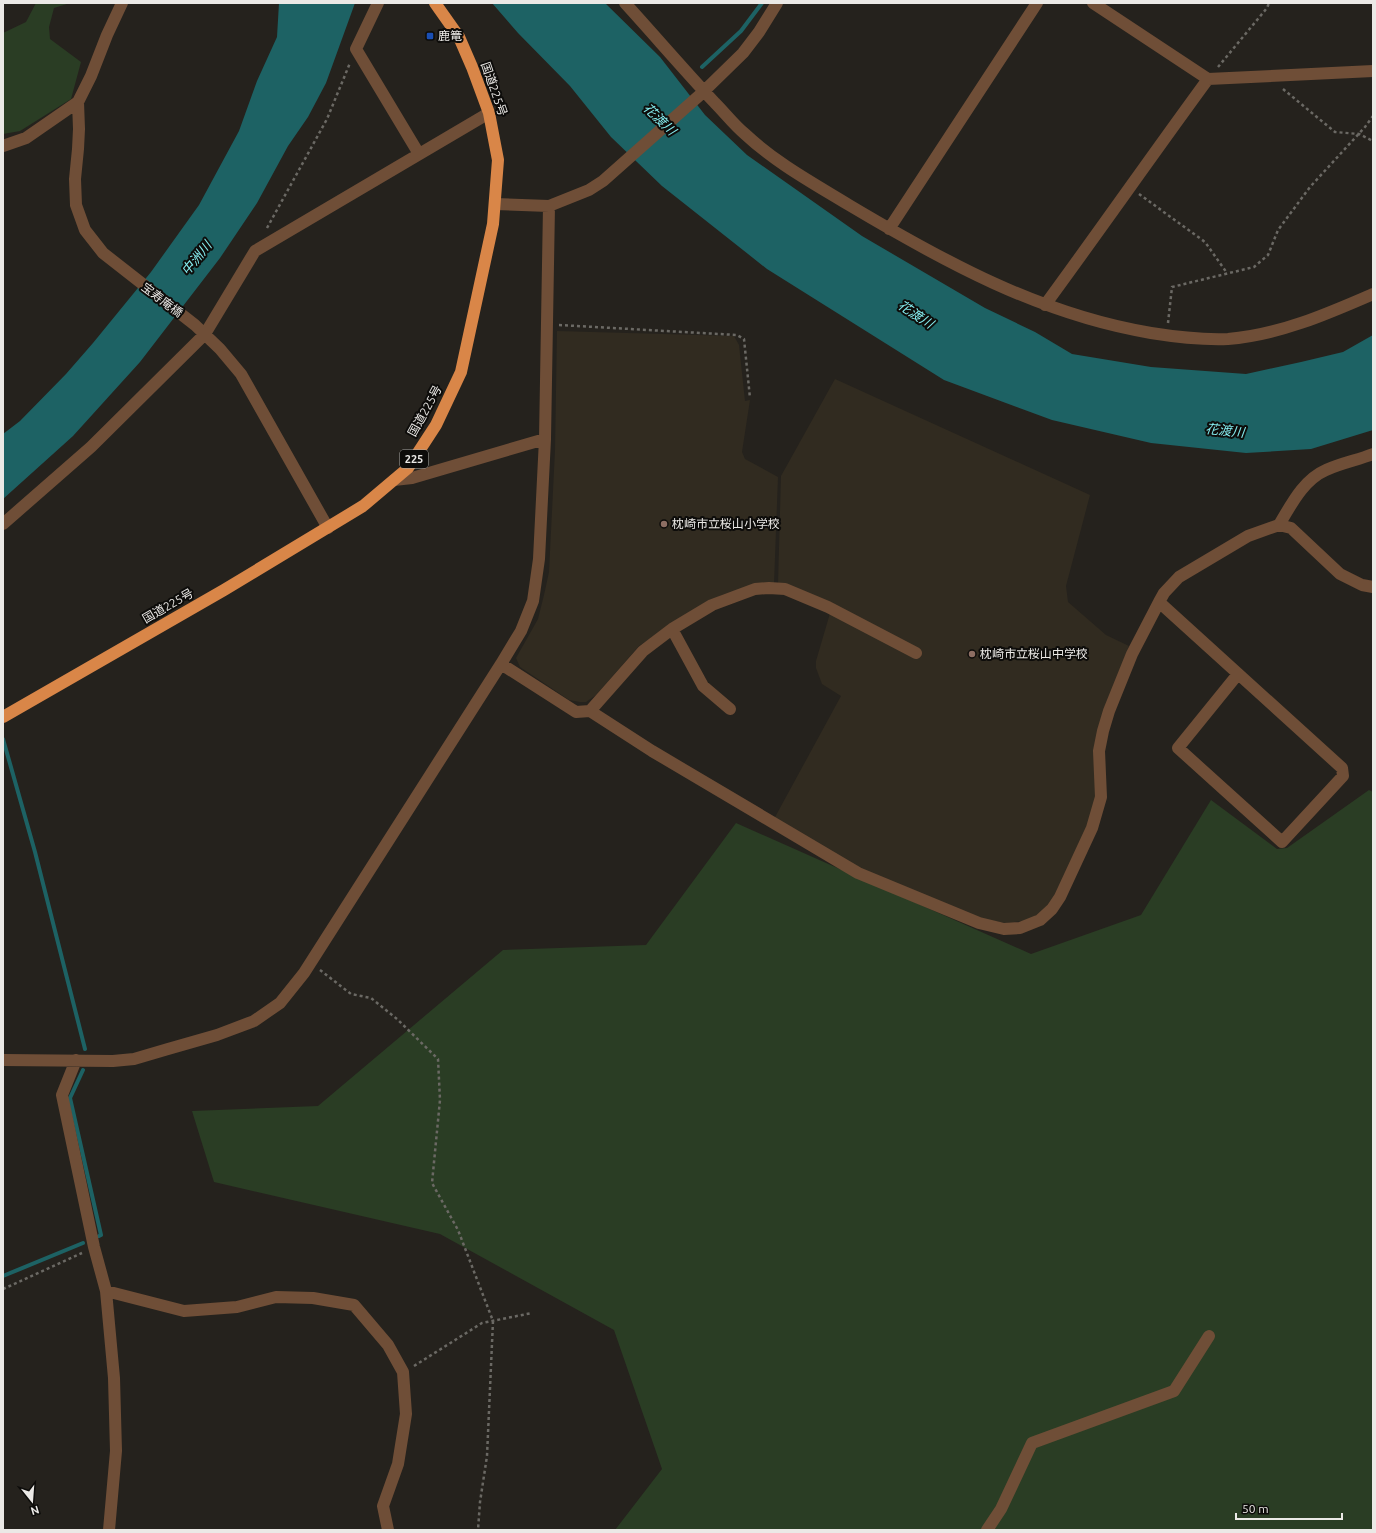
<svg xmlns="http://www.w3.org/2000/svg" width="1376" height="1533" viewBox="0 0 1376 1533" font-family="Ubuntu,'Noto Sans JP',sans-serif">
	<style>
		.built { fill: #312b20 }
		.green { fill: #2a3d24 }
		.water { fill: #1d6264 }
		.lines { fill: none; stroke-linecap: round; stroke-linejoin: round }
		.stream { stroke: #1d6264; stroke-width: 4 }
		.path { stroke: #6b6964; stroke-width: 2.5; stroke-dasharray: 3 3; stroke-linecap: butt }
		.minor { stroke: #6f4e37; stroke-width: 12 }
		.highway { stroke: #d98648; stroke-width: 12 }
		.transit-dot { fill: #1a4fb4; stroke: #0d0c0a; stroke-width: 1.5 }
		.education-dot { fill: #8d6e63; stroke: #0d0c0a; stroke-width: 1.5 }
		.labels { text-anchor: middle; stroke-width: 4; stroke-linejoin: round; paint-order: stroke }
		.shield { fill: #0d0c0a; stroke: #a8a7a4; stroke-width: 1 }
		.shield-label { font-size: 11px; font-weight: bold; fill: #ebe9e6 }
		.poi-label { font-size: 12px; fill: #ebe9e6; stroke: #0d0c0a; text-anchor: start }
		.street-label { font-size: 12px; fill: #ebe9e6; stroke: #0d0c0a }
		.water-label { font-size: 13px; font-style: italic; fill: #86eef1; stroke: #0d0c0a }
	</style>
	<rect width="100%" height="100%" fill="#25221d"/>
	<path class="built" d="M557,331L734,336L739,345L745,401L750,400L742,452L745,459L778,477L774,584L763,583L722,595L691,612L639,646L596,695L586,702H580L569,700L520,667L516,658L538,619L544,595L549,572L555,450Z
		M835,379L1090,495L1066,586L1068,602L1106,635L1129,646L1100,724L1096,794L1092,818L1055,898L1043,911L1034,917L1023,921L1006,923L981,919L862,871L774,819L841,696L822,684L816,668V661L833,603L778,584L781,476Z"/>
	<path class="green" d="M36,3H70L54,8L49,27L50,39L81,62L71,99L20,131L3,134V33L26,22Z
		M1369,790L1373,792V1530H615L662,1469L614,1330L440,1234L214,1182L192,1111L318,1106L503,950L646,945L736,823L1031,954L1141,915L1211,800L1277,849L1287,848Z"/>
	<path class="water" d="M279,3H355L326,83L308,117L288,146L257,203L220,258L140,362L73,436L3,499V434L20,421L66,374L93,343L151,272L199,205L239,131L257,81L277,37Z
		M492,3H605L660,57L705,115L747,155L862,236L985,308L1035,332L1072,354L1151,367L1246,374L1301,362L1343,352L1373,335V430L1311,449L1246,453L1151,443L1052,420L944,380L767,269L662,186L611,137L570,86L518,33Z"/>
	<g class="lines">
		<path class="stream" d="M702,67L741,31L762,3
			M3,739L35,852L85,1049
			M83,1070L70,1098L101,1235L99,1236
			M3,1276L83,1243"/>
		<path class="path" d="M1218,67L1267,8L1269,3
			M1283,89L1335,132L1359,134L1373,141
			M1139,194L1205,242L1227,273
			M267,228L327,119L350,63
			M1168,323L1172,287L1254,267L1268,255L1278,230L1310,187L1365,127L1373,116
			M559,325L737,335L744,339L750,398
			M320,970L351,994L371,998L397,1019L438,1059L440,1100L432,1183L458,1230L493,1321L487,1456L480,1502L478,1530
			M3,1289L82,1253
			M414,1366L482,1323L532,1313"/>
		<path class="minor" d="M378,3L356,49L419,154
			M625,3C655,36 684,70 715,103C725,113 734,125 745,134C776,163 813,183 849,205C943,261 1041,315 1151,333C1176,337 1203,340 1228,339C1279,335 1327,314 1373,294
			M1093,3L1208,79L1373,71
			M78,102L79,129L78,149L75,179L76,205L85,230L103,253L195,325L220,349L241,374L328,528
			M3,146L26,138L78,102L91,76L107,35L122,3
			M495,204L549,206L589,190L603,181L701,94L743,53L759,32L777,3
			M889,229L1037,3
			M1045,305C1100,230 1153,154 1208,79
			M394,480L412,478L545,439
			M3,524L91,447L205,334L255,251L489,113
			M1279,525C1291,505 1303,480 1326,470C1341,463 1358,460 1373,454
			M1159,602L1342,768L1343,776L1282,842L1178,748L1238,674
			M672,629L703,686L730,709
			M501,664L576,712L590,711L652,751L858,873L979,923L1004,929L1020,928L1040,920L1052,909L1060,897L1092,828L1101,797L1099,751L1103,731L1109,711L1132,654L1159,602L1164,593L1179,577L1248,536L1279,525L1291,528L1340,574L1362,585L1373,587
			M590,711L643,651L672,629L712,605L755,589L769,588L785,589L828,607L916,653
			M3,1060L113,1061L134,1059L168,1049L217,1035L254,1021L280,1003L304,973L501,664L521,631L533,601L539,559L545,439L549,206
			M76,1060L62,1095L94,1247L106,1291L114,1378L116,1451L109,1530
			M106,1291L184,1311L237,1307L276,1297L313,1298L354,1305L388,1345L403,1372L406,1414L398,1464L383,1506L388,1530
			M987,1530L1001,1509L1032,1443L1174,1391L1209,1336"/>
		<path class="highway" d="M3,717L224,590L363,506L408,468L436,425L461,372L493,224L498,160L489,113L472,67L459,37L435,3"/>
	</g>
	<rect class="transit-dot" x="426" y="32" width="8" height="8" rx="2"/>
	<g class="education-dot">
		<circle cx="664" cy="524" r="4"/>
		<circle cx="972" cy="654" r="4"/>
	</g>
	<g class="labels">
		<rect class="shield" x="400" y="450" width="28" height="18" rx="3"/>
		<g class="shield-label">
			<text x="414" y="463">225</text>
		</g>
		<g class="poi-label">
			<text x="438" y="40">鹿篭</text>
			<text x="672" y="528">枕崎市立桜山小学校</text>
			<text x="980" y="658">枕崎市立桜山中学校</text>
		</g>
		<g class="street-label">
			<text transform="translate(494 89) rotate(71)" y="4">国道225号</text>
			<text transform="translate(162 300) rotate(37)" y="4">宝寿庵橋</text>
			<text transform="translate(425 411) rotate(-61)" y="4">国道225号</text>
			<text transform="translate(168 606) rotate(-30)" y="4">国道225号</text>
		</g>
		<g class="water-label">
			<text transform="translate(660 119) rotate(44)" y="5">花渡川</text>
			<text transform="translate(196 258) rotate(-51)" y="5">中洲川</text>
			<text transform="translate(916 314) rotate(33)" y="5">花渡川</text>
			<text transform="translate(1225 430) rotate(6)" y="5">花渡川</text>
		</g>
	</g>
	<rect width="1376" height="1533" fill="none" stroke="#ebe9e6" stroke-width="8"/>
	<g transform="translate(32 1501) rotate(163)" stroke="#0d0c0a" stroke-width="3" paint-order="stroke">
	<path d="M0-3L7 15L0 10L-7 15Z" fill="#ebe9e6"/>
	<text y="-6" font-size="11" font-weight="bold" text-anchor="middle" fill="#ebe9e6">N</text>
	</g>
	<path d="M1236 1513v6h106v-6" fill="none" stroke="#ebe9e6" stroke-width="2"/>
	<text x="1242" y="1513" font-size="12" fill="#ebe9e6" stroke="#0d0c0a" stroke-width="3" paint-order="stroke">50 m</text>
</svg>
